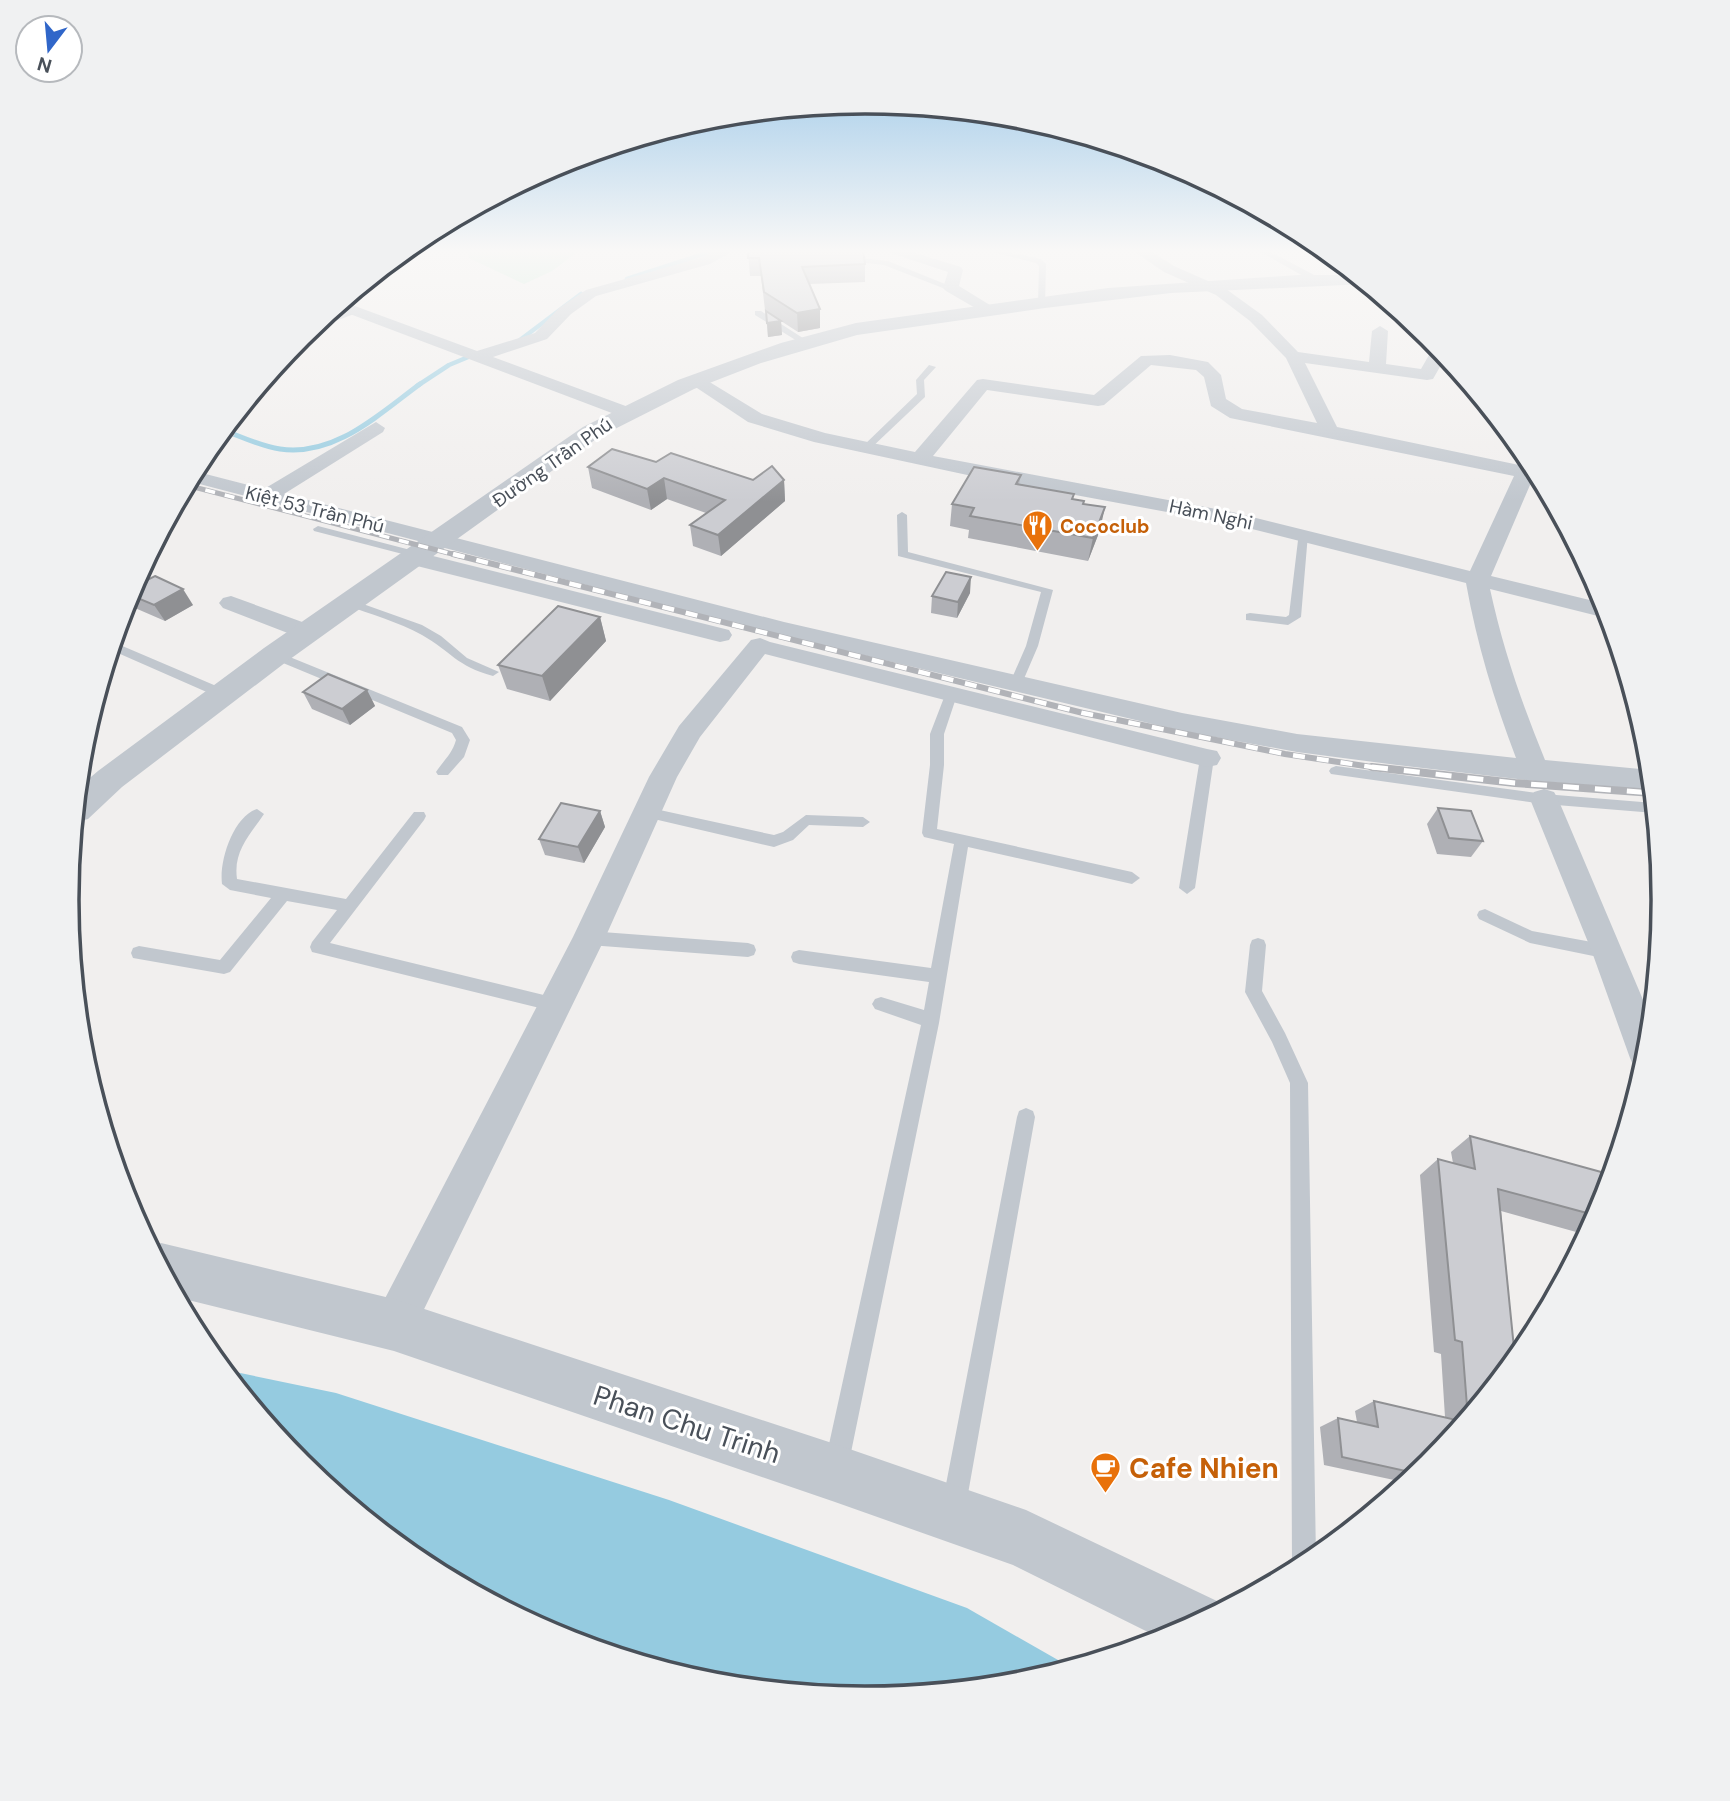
<svg xmlns="http://www.w3.org/2000/svg" width="1730" height="1801" viewBox="0 0 1730 1801" font-family="'DM Sans',sans-serif">
	<style>
		.green { fill: #c2e9d4 }
		.water { fill: #95cbe0 }
		.lines { fill: none; stroke-linecap: round; stroke-linejoin: round }
		.stream-far1 { stroke: #95cbe0; stroke-width: 4.5 }
		.stream { stroke: #95cbe0; stroke-width: 5 }
		.service { fill: #c1c7ce; fill-rule: evenodd }
		.minor { fill: #c1c7ce; fill-rule: evenodd }
		.tertiary { fill: #c1c7ce; fill-rule: evenodd }
		.rail-far2-casing { stroke: #b1b3b8; stroke-width: 5 }
		.rail-far1-casing { stroke: #b1b3b8; stroke-width: 6 }
		.rail-casing { stroke: #b1b3b8; stroke-width: 8 }
		.rail-far2 { stroke: #fff; stroke-width: 3.5; stroke-dasharray: 10; stroke-linecap: butt }
		.rail-far1 { stroke: #fff; stroke-width: 4.5; stroke-dasharray: 12; stroke-linecap: butt }
		.rail { stroke: #fff; stroke-width: 5; stroke-dasharray: 16; stroke-linecap: butt }
		.wall { fill: #afb0b5 }
		.shaded-wall { fill: #8f9093 }
		.building { fill: #cccdd2; stroke: #8f9093; stroke-width: 2 }
		.labels { text-anchor: middle; stroke-width: 6; stroke-linejoin: round; paint-order: stroke }
		.far-street-label { font-size: 19px; fill: #495059; stroke: #fff }
		.far-food-label { font-size: 19px; font-weight: bold; fill: #c56008; stroke: #fff; text-anchor: start }
		.near-street-label { font-size: 28px; fill: #495059; stroke: #fff }
		.near-food-label { font-size: 28px; font-weight: bold; fill: #c56008; stroke: #fff; text-anchor: start }
		.rim { fill: none; stroke: #495059; stroke-width: 3.5 }
	</style>
	<rect width="100%" height="100%" fill="#f1efee"/>
	<path class="green" d="M580,250L552,271L524,284L469,258L468,251Z"/>
	<path class="water" d="M221,1369L336,1393L669,1500L967,1608L1072,1668L1020,1684L865,1699L709,1684L559,1638L421,1564L300,1465Z"/>
	<g class="lines">
		<path class="stream-far1" d="M627,279L716,250
			M520,340L581,294
			M417,386L449,365L473,355"/>
		<path class="stream" d="M223,430C242,437 260,446 280,449C335,457 379,414 420,384"/>
		<path class="service" d="M998,250L1041,259L1046,264L1045,306L1038,304L1039,266L1036,263L992,252Z
			M1267,250L1318,277L1319,279L1312,281L1259,251Z
			M844,256L888,261L955,288L948,290L884,265L841,260Z
			M355,309L362,311L304,333L313,326Z
			M755,311H761L809,342L802,344L755,315Z
			M929,365L936,367L924,380L925,397L869,450H863V446L917,394L916,380Z
			M902,512L907,515L908,552L1053,590L1038,646L1020,688L1015,689L1009,685L1026,646L1041,592L898,556L897,515Z
			M318,526L422,553L424,555L418,558L314,531L313,529Z
			M1299,532L1308,534L1301,617L1288,625L1246,620V614L1250,613L1286,617L1289,615Z
			M349,599L422,625L441,636L467,658L499,672L493,676C456,666 452,652 422,635C398,622 371,614 345,605L343,603Z
			M113,642L228,691L229,694L228,697H218L111,650Z
			M275,651L462,727L470,740L464,757L448,775H438L436,772C444,760 452,754 456,740L452,733L271,658V652Z
			M951,691L957,695L944,734V765L937,829L1132,872L1140,878L1132,884L968,847L939,1023L848,1467L844,1475L836,1479L828,1475L824,1467L921,1025L875,1009L872,1004L875,999L881,997L924,1010L929,982L799,964L793,962L791,957L793,952L799,950L931,968L954,844L924,837L922,833L930,765V734L945,695Z
			M1207,753L1214,758L1195,888L1187,894L1179,888L1200,758Z
			M1336,766L1544,794L1654,803L1655,813L1544,804L1331,774L1329,771L1331,768Z
			M646,807L774,835L783,832L806,815L863,817L870,822L863,827L809,825L793,840L774,847L641,816L639,812L641,808Z
			M257,809L264,814C250,835 233,851 237,879L346,899L414,812H424L426,816L424,820L330,943L556,998L562,1000L565,1005L562,1010L556,1012L312,952L310,947L312,942L337,910L287,901L230,972L224,974L133,958L131,953L133,948L139,946L220,960L271,898L230,890L222,884C219,861 233,817 257,809Z
			M1485,909L1532,931L1608,945L1614,947L1616,952L1614,957L1608,959L1530,943L1479,919L1477,915L1479,911Z
			M589,931L748,943L754,945L756,950L754,955L748,957L589,945L583,943L581,938L583,933Z
			M1258,938L1264,940L1266,945L1262,991L1285,1033L1308,1083L1316,1558L1294,1572L1292,1567L1290,1083L1272,1042L1245,992L1250,945L1252,940Z
			M1026,1108L1033,1111L1035,1117L966,1505L962,1513L954,1517L946,1513L942,1505L1017,1117L1019,1111Z"/>
		<path class="minor" d="M716,250H735L710,264L596,296L571,314L547,339L493,357L631,408L634,412L631,416L625,418L334,308L344,302L477,351L535,333L559,308L586,290L700,258Z
			M882,250H905L961,267L963,270L959,286L998,310L996,313H984L946,291L943,288L948,272Z
			M1132,250H1149L1174,266L1226,289L1262,315L1298,352L1369,362L1372,331L1380,326L1388,331L1386,364L1421,369L1429,355H1446L1454,365H1441L1433,379L1427,380L1305,363L1337,427L1519,465L1524,456L1529,457L1536,471L1491,576L1606,604L1610,619L1490,589C1503,649 1522,704 1545,760L1651,770L1653,790L1535,781L1397,765L1297,752L1182,731L771,633L188,481L194,471L264,489L376,422L385,428L383,432L284,494L784,622L1182,713L1297,734L1516,758C1494,700 1477,644 1466,583L1232,524L972,476L814,442L748,422L688,382L697,377L703,378L762,414L825,433L915,452L977,380L983,379L1094,395L1141,356L1170,355L1208,362L1221,375L1226,399L1242,409L1317,423L1286,358L1250,321L1216,295L1164,272ZM1151,365L1196,370L1204,377L1211,406L1230,418L1514,476L1470,571L1232,512L933,456L987,390L1098,406L1104,405Z
			M223,430L233,431L235,435L221,445L210,446Z
			M413,551L729,630L732,635L729,640L720,642L405,563L402,558L405,553Z
			M231,596L316,627L319,632L316,637L307,639L298,637L223,608L219,603L223,598Z
			M760,638L770,642L1207,749L1217,751L1221,758L1217,765L1207,767L765,654L700,737L677,777L605,938L409,1340L394,1346L379,1340L373,1325L379,1310L573,937L649,777L679,726L751,640Z
			M1544,789L1554,792L1558,799L1652,1021L1648,1057L1643,1072L1635,1069L1630,1058L1592,952L1530,799L1534,792Z"/>
		<path class="tertiary" d="M1298,275H1355L1366,284L1171,293L1045,308L857,335L761,363L694,389L599,437L286,662L122,787L88,819L74,823L78,788L98,771L264,648L583,427L678,380L781,343L856,323L1108,288Z
			M161,1243L394,1299L835,1444L1026,1510L1219,1602L1223,1610L1164,1640L1013,1565L835,1502L394,1351L176,1297L149,1247Z"/>
		<defs>
			<path id="rail-far2" d="M186,485L460,556"/>
			<path id="rail-far1" d="M453,554L1083,713L1285,754L1385,769"/>
			<path id="rail" d="M1372,767L1515,783L1653,793"/>
		</defs>
		<use href="#rail-far2" class="rail-far2-casing"/>
		<use href="#rail-far1" class="rail-far1-casing"/>
		<use href="#rail" class="rail-casing"/>
		<use href="#rail-far2" class="rail-far2"/>
		<use href="#rail-far1" class="rail-far1"/>
		<use href="#rail" class="rail"/>
	</g>
	<path class="wall" d="M748,250L865,264V282L810,284L820,328L798,332L781,321L782,335L768,337L766,311L779,319L765,310L761,276H750Z
		M656,462L753,480H784L785,501L721,556L693,546L690,525L706,513L667,499L651,510L592,488L588,467Z
		M1021,475L1019,484L1074,494L1073,499L1083,504L1100,530L1088,561L968,538L969,530L950,526L952,504Z
		M131,588L193,605L165,621L135,608L127,597Z
		M970,593L957,618L931,613L932,596Z
		M600,617L606,641L550,701L507,689L498,665Z
		M367,690L375,706L350,725L312,709L303,692Z
		M1438,808L1483,841L1471,857L1437,854L1427,824Z
		M600,811L605,827L584,863L545,855L539,839Z
		M1470,1136L1603,1206L1587,1235L1501,1211L1515,1358L1517,1359L1429,1465L1408,1483L1324,1465L1320,1427L1338,1418L1357,1422L1355,1411L1374,1401L1445,1417L1441,1354L1434,1352L1420,1175L1438,1159L1453,1163L1451,1152Z"/>
	<path class="shaded-wall" d="M820,309V328L798,332L797,313Z
		M781,321L782,335L768,337L767,323Z
		M664,478L667,499L651,510L647,489Z
		M784,480L785,501L721,556L718,535Z
		M1105,507L1100,530L1088,561L1093,538Z
		M971,577L970,593L957,618L958,602Z
		M183,589L193,605L165,621L154,605Z
		M600,617L606,641L550,701L542,676Z
		M367,690L375,706L350,725L342,709Z
		M600,811L605,827L584,863L578,847Z"/>
	<path class="building" d="M748,250H863L865,264L802,267L820,309L797,313L764,292L759,258H748Z
		M766,311L781,321L767,323Z
		M612,449L656,462L671,453L753,480L772,466L784,480L718,535L690,525L725,500L664,478L647,489L588,467Z
		M974,467L1021,475L1016,484L1074,494L1072,499L1084,501L1083,504L1105,507L1093,538L970,516L974,508L952,504Z
		M946,572L971,577L958,602L932,596Z
		M155,576L183,589L154,605L128,594L131,588Z
		M558,606L600,617L542,676L498,665Z
		M328,674L367,690L342,709L303,692Z
		M561,803L600,811L578,847L539,839Z
		M1438,808L1471,811L1483,841L1449,838Z
		M1470,1136L1612,1175L1603,1206L1598,1216L1498,1189L1515,1358L1517,1359L1468,1419L1462,1342L1455,1340L1438,1159L1475,1169Z
		M1374,1401L1465,1422L1429,1465L1419,1474L1342,1457L1338,1418L1378,1427Z"/>
	<linearGradient id="sky" x2="0" y2="1"><stop stop-color="#87bde5"/><stop offset="0.5" stop-color="#f9f8f7"/><stop offset="1" stop-color="#f9f8f7" stop-opacity="0"/></linearGradient>
	<rect width="1730" height="502" fill="url(#sky)"/>
	<defs>
		<symbol id="restaurant-pin" viewBox="-11 -11 22 30"><path d="M0 17L-7.5 6A9.5 9.5 0 1 1 7.5 6Z" fill="#e8710a" stroke="#fff"/><path d="M-5-6h1v4h1v-4h1v4h1v-4h1v5L-1.5 .5V6h-2V.5L-5-1ZM5-6V6H3V1.5H1.5Q1.5-4 5-6Z" fill="#fff"/></symbol>
		<symbol id="cafe-pin" viewBox="-11 -11 22 30"><path d="M0 17L-7.5 6A9.5 9.5 0 1 1 7.5 6Z" fill="#e8710a" stroke="#fff"/><path d="M-5.5-4.5H6V0H3Q3 3.5 0 3.5H-2.5Q-5.5 3.5-5.5 0ZM3-3.2v2h1.7v-2ZM-6 4.5H4V6H-6Z" fill="#fff"/></symbol>
	</defs>
	<g fill-rule="evenodd">
		<use href="#restaurant-pin" x="1020" y="508" width="35" height="47"/>
		<use href="#cafe-pin" x="1088" y="1450" width="35" height="47"/>
	</g>
	<g class="labels">
		<g class="far-street-label">
			<text transform="translate(552 462) rotate(-35)" y="7">Đường Trần Phú</text>
			<text transform="translate(315 509) rotate(14)" y="7">Kiệt 53 Trần Phú</text>
			<text transform="translate(1211 514) rotate(12)" y="7">Hàm Nghi</text>
		</g>
		<g class="far-food-label">
			<text x="1060" y="533">Cococlub</text>
		</g>
		<g class="near-street-label">
			<text transform="translate(687 1424) rotate(18)" y="10">Phan Chu Trinh</text>
		</g>
		<g class="near-food-label">
			<text x="1129" y="1478">Cafe Nhien</text>
		</g>
	</g>
	<path d="M0 0H1730V1801H0ZM79 900a786 786 0 1 1 1572 0a786 786 0 1 1-1572 0Z" fill="#f0f1f2" fill-rule="evenodd"/>
	<path class="rim" d="M79 900a786 786 0 1 1 1572 0a786 786 0 1 1-1572 0Z"/>
	<g transform="translate(49 49) rotate(196)"><circle r="33" fill="#ffffff" stroke="#b6b9bd" stroke-width="2"/>
	<path d="M0-5L12 26L0 18L-12 26Z" fill="#3066c9"/>
	<text y="-10" font-size="19" font-weight="bold" text-anchor="middle" fill="#495059">N</text>
	</g>
</svg>
